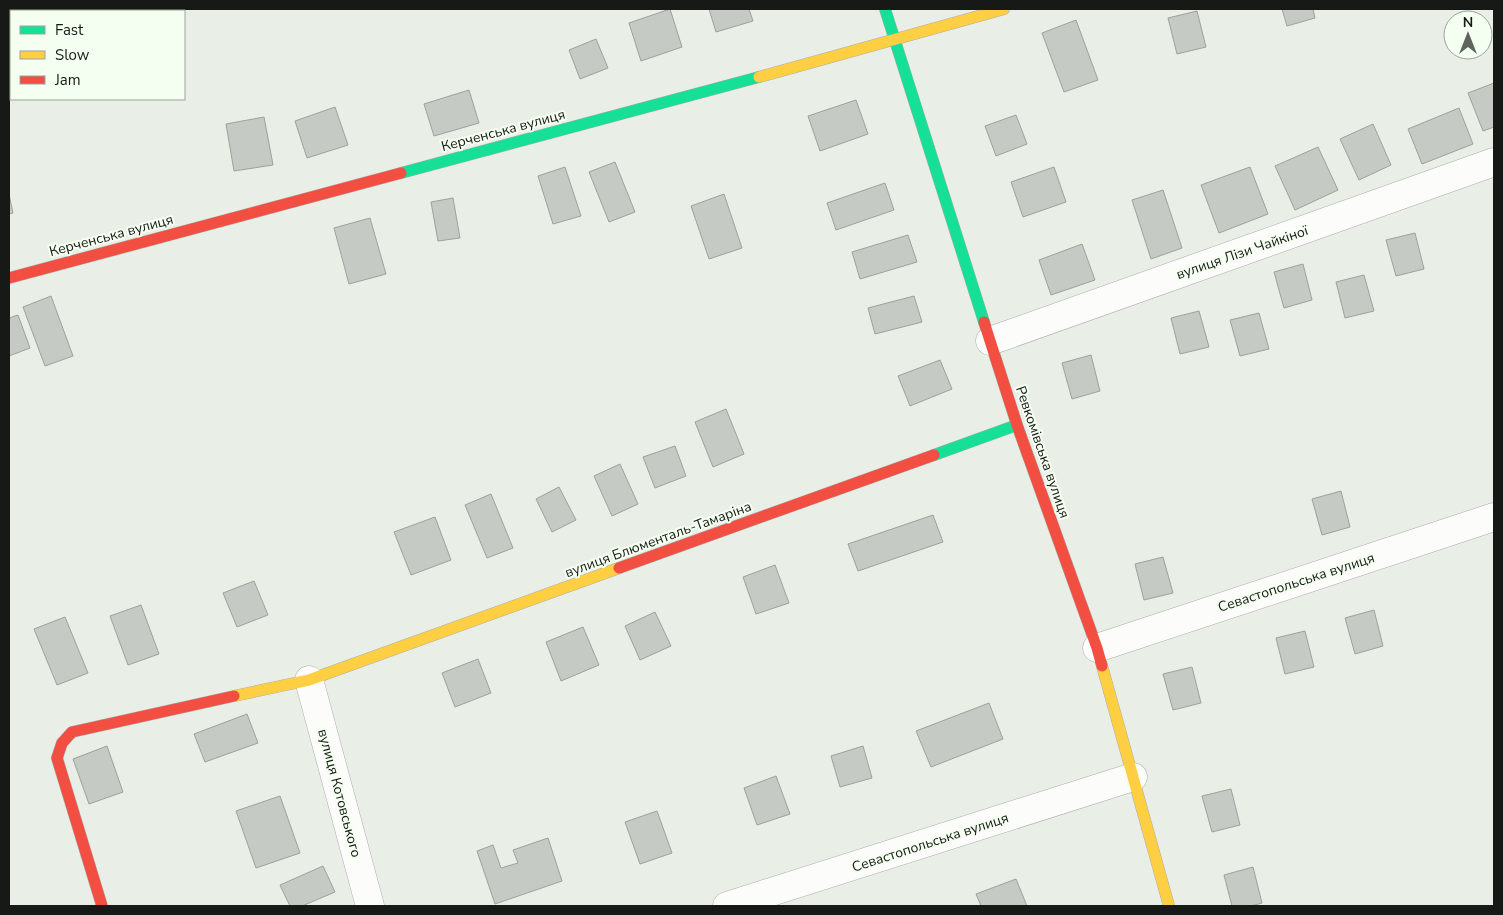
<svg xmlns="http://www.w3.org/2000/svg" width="1503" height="915" viewBox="0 0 1503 915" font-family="'Nunito Sans',sans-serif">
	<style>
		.building { fill: #c6cac4; stroke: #9da19c }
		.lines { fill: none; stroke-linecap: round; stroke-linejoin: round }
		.street-casing { stroke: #aaaea9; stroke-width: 29 }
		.fast-casing { stroke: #aaaea9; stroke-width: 12 }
		.slow-casing { stroke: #aaaea9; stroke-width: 12 }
		.jam-casing { stroke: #aaaea9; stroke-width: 12 }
		.street { stroke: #fcfcfb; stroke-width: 28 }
		.fast { stroke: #16e098; stroke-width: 11 }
		.slow { stroke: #ffcf43; stroke-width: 11 }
		.jam { stroke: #f24e42; stroke-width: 11 }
		.labels { text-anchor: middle; stroke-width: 4; stroke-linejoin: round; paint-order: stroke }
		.street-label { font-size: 14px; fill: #161915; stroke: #f5fff1 }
	</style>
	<rect width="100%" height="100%" fill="#e9eee7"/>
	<path class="building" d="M670,9L682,47L641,61L629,23Z
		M709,9H749L753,21L716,32Z
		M1282,9H1313L1315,18L1287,26Z
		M1197,11L1206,47L1177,54L1168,18Z
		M1076,20L1098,80L1064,92L1042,33Z
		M596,39L608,68L580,79L569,50Z
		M1494,83V127L1483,131L1468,93Z
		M469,90L479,123L434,136L424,104Z
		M856,100L868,134L820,151L808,116Z
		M335,107L348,145L307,158L295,121Z
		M1459,108L1473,144L1422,164L1408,129Z
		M1016,115L1027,144L996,156L985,126Z
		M264,117L273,165L234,171L226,124Z
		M1373,124L1391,165L1359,180L1340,139Z
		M1318,147L1338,190L1295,210L1275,166Z
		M615,162L635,212L609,222L589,172Z
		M565,167L581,216L553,224L538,176Z
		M1054,167L1066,202L1023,217L1011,182Z
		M1250,167L1268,214L1219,233L1201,185Z
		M885,183L894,210L836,230L827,203Z
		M1163,190L1182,248L1151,259L1132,200Z
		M9,194L13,213L9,214Z
		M724,194L742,248L709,259L691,206Z
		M453,198L460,238L438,241L431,202Z
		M370,218L386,274L349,284L334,228Z
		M1415,233L1424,269L1396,276L1386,240Z
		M908,235L917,262L860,279L852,252Z
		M1082,244L1095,280L1051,295L1039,260Z
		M1303,264L1312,300L1284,308L1274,272Z
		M1364,275L1374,311L1345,318L1336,282Z
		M51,296L73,356L45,366L23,307Z
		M914,296L922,322L875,334L868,308Z
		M1199,311L1209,347L1180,354L1171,318Z
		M1259,313L1269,349L1240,356L1230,320Z
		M18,315L30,348L9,356V318Z
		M1091,355L1100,391L1072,399L1062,363Z
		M940,360L952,389L910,406L898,376Z
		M726,409L744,454L713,467L695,422Z
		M675,446L686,476L655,488L643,457Z
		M620,464L638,504L612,516L594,476Z
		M559,487L576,520L552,532L536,499Z
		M1341,491L1350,527L1322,535L1312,499Z
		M491,494L513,548L487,558L465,505Z
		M933,515L943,542L858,571L848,544Z
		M435,517L451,560L411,575L394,532Z
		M1163,557L1173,593L1144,600L1135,564Z
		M775,565L789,603L756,614L743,577Z
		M254,581L268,615L237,627L223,593Z
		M141,605L159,654L128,665L110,616Z
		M1374,610L1383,646L1355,654L1345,618Z
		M655,612L671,646L640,660L625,626Z
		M65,617L88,673L57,685L34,629Z
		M583,627L599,665L561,681L546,642Z
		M1305,631L1314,667L1285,674L1276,638Z
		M478,659L491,693L455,707L442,673Z
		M1192,667L1201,703L1173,710L1163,674Z
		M989,703L1003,739L931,767L916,731Z
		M247,714L258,743L205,762L194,734Z
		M107,746L123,792L89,804L73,759Z
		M863,746L872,778L840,787L831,756Z
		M776,776L790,814L757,825L744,788Z
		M1231,789L1240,825L1212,832L1202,796Z
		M280,796L300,853L256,868L236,811Z
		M657,811L672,853L640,864L625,822Z
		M548,838L562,881L495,904L477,851L493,845L501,868L518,863L513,850Z
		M323,866L335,892L302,906H290L280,885Z
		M1253,867L1262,903L1251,906H1232L1224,875Z
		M1016,879L1027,906H981L976,894Z"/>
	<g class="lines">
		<defs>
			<path id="street" d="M990,341L1494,162
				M1097,648L1494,517
				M309,680L370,906
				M727,906L1133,777"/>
			<path id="fast" d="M885,9L984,322
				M401,173L759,77
				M934,455L1017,425"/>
			<path id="slow" d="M759,77L1004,9
				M1102,666L1169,906
				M234,696L309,680L619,568"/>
			<path id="jam" d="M9,278L401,173
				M984,322L1017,425L1097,648L1102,666
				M619,568L934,455
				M102,906L57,758L62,743L72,732L234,696"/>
		</defs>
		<use href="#street" class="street-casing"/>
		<use href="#fast" class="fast-casing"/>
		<use href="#slow" class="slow-casing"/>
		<use href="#jam" class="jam-casing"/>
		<use href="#street" class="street"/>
		<use href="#fast" class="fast"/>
		<use href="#slow" class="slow"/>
		<use href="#jam" class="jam"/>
	</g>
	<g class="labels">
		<g class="street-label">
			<text transform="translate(503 130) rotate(-15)" y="5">Керченська вулиця</text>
			<text transform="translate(111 235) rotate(-15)" y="5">Керченська вулиця</text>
			<text transform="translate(1242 252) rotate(-19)" y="5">вулиця Лізи Чайкіної</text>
			<text transform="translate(1043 452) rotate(71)" y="5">Ревкомівська вулиця</text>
			<text transform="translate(658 539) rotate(-20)" y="5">вулиця Блюменталь-Тамаріна</text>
			<text transform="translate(1296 582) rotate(-18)" y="5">Севастопольська вулиця</text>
			<text transform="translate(340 793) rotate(75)" y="5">вулиця Котовського</text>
			<text transform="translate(930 842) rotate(-18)" y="5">Севастопольська вулиця</text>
		</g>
	</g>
	<rect width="1503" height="915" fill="none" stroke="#161915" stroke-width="20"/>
	<rect x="10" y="10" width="175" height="90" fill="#f5fff1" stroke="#9ca399"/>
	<rect x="20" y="26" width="25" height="8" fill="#16e098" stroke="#9ca399"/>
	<text x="55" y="35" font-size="15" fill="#161915">Fast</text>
	<rect x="20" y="51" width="25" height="8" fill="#ffcf43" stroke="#9ca399"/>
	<text x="55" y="60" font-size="15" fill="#161915">Slow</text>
	<rect x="20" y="76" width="25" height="8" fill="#f24e42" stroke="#9ca399"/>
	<text x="55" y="85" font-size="15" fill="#161915">Jam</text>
	<g transform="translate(1468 35)"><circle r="24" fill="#f5fff1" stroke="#9ca399"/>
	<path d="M0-4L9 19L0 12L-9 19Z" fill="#60645e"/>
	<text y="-8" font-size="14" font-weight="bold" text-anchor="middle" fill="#161915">N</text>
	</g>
</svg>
